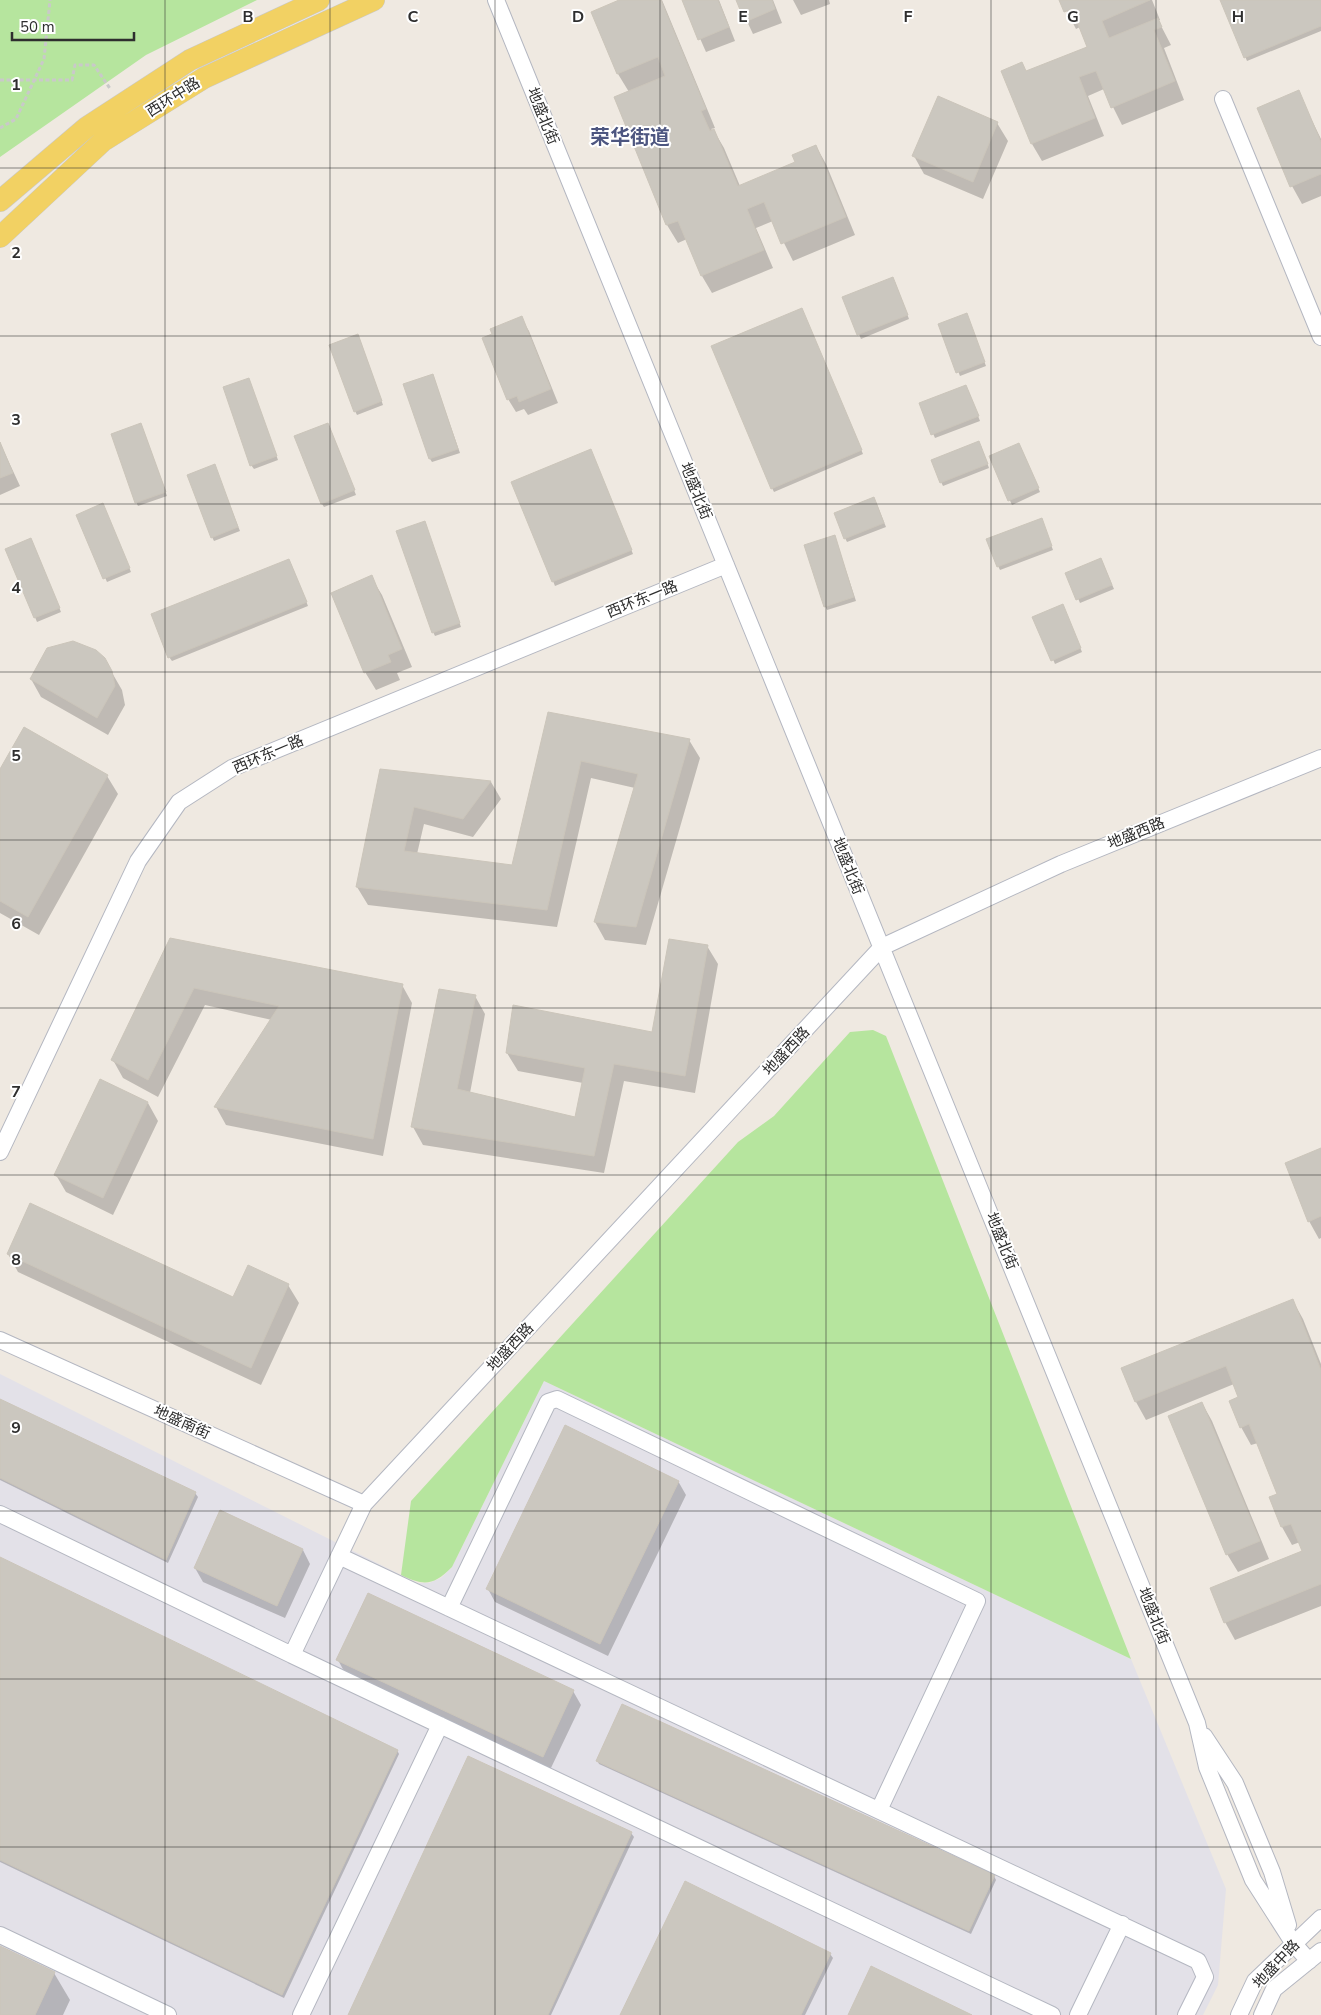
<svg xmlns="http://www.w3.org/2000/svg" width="1321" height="2015" viewBox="0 0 1321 2015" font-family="'Nunito Sans','Noto Sans SC',sans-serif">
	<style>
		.industrial { fill: #e3e1e8 }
		.green { fill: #b6e59e }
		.shadow { fill: #0003 }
		.building { fill: #cbc7bf; stroke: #cbc5ba }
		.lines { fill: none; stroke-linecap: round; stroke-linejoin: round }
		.minor-casing { stroke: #b4b7c1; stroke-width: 18 }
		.major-casing { stroke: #c9c9c9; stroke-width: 22 }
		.path { stroke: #c9c9c9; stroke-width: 3; stroke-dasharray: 4 2.5; stroke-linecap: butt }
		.minor { stroke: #fff; stroke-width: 16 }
		.major { stroke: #f2d163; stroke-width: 21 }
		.grid { fill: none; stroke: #2e2e2e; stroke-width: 1; stroke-opacity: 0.55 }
		.labels { text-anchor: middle; stroke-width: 4; stroke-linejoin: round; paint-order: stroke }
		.street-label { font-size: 15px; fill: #2e2e2e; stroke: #fff }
		.district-label { font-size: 20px; font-weight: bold; fill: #4d5680; stroke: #fff }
		.grid-label { font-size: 16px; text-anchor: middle; font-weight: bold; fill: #2e2e2e; stroke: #fff; stroke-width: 4; stroke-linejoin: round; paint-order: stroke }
	</style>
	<rect width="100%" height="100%" fill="#efe9e1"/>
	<path class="industrial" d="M0,1374L417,1583H429L441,1578L452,1567L544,1381L1131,1659L1226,1889L1218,1985L1203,2015H0Z"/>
	<path class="green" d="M0,0H257L146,55L0,157Z
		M873,1030L886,1036L1131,1659L544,1381L452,1567C433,1586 424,1586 401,1575L411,1501L738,1142L774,1116L850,1032Z"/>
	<path class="shadow" d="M622,0H662L715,128L711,129L714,131L724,148L740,186L797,162L816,146L826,164L855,235L793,261L773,221L756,228L773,268L712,293L702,276L687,239L678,243L667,225L615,98L629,92L618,74L593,12Z
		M683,0H719L735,41L706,52Z
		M737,0H773L782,23L753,34Z
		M793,0H829L830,4L801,15Z
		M1061,0H1152L1160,20H1158L1171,45L1164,48L1184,100L1122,125L1104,89L1088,96L1104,136L1042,161L1032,144L1026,73L1088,47L1080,27L1076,29Z
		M1222,0H1321V31L1247,61Z
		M1298,92L1321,139V196L1302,204L1292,186Z
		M939,98L997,123L1008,141L983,199L924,174L914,156Z
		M895,282L909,319L861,339L844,298Z
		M803,313L863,454L774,492L772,488Z
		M521,318L529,331L558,403L528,415L524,409L516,412L508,399L494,334Z
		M968,319L986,366L960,376L940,325Z
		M360,340L383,405L357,415L355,411Z
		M249,379L278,460L254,469L251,465Z
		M434,379L460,453L432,462L430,459Z
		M968,390L980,421L935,438L920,404Z
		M330,428L356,495L324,507L322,504Z
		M143,429L167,496L138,506L136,502Z
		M0,443L20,486L0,495Z
		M981,446L989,468L943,486L941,482Z
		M1021,448L1040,492L1012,505L990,457Z
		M593,455L633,554L555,586L513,483Z
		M216,470L240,531L214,541L212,537Z
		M876,502L886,527L847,542L845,538Z
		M105,509L131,572L107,582L78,515Z
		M1043,524L1053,550L1000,570L998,566Z
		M426,526L461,627L435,636L433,632Z
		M835,537L856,601L827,610L825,606Z
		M33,544L61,612L37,622L7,550Z
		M1101,559L1114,589L1080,603L1067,573Z
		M291,564L308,606L172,661L169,657Z
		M371,577L382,595L412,667L397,673L400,680L376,690L365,672L333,593Z
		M1064,609L1082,652L1055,664L1034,617Z
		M111,671L122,690L125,705L108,735L41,697L31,679Z
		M549,714L689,740L700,758L646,945L605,940L595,922L635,788L591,778L557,927L368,905L357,887L381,770L491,782L501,799L473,837L424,824L417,854L513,866Z
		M0,771L107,776L118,794L39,935L0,913Z
		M170,940L402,985L412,1003L383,1156L226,1125L216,1107L272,1020L205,1005L158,1097L123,1078L113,1060Z
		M707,946L718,964L695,1093L624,1081L604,1173L423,1145L413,1127L475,996L485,1014L470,1093L576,1119L583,1083L518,1071L507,1053L653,1034Z
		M148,1103L158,1121L113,1215L66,1192L56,1175Z
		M1321,1150V1238L1319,1239L1309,1221Z
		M8,1254L234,1299L288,1285L299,1303L261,1385L18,1272Z
		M1293,1301L1303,1319L1321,1364V1606L1235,1640L1225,1622L1304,1552L1300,1542L1292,1545L1282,1527L1271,1498L1278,1494L1258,1443L1251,1445L1241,1427L1240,1398L1234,1384L1146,1420L1136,1402L1123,1369Z
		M0,1400L195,1493L198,1497L168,1563L0,1480Z
		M1202,1403L1212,1421L1269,1559L1238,1572L1227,1554Z
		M678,1481L686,1495L608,1656L495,1602L488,1589Z
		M221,1511L303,1550L310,1564L285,1618L203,1582L195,1568Z
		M0,1559L397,1750L399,1754L284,1998L0,1862Z
		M369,1595L573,1691L581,1705L550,1770L345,1673L338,1660Z
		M597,1760L994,1876L996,1880L971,1934L599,1764Z
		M631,1833L634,1837L551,2015H349Z
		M686,1883L830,1954L833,1958L805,2015H621Z
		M0,1947L54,1973L70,2000L63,2015H0Z"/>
	<path class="building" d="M619,0H661L706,109L701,111L710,131L714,129L738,186L795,162L792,155L816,145L846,217L781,244L764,202L747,209L764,250L701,276L678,221L666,225L614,97L665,76L658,57L617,74L591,12Z
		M682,0H718L729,27L698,40Z
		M736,0H772L775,9L745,22Z
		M1059,0H1150L1102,21L1109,38L1158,18L1162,27L1154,30L1175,81L1111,108L1096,71L1079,77L1095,118L1031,144L1001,71L1022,62L1026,71L1087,47L1072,9L1064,12Z
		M1220,0H1321V26L1244,58Z
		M1299,90L1321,142V174L1290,187L1257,108Z
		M938,96L998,122L973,182L912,156Z
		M893,277L908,315L857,335L842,297Z
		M802,308L862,450L771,489L711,346Z
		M967,313L985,362L956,373L938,324Z
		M522,316L551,389L519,402L517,396L507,400L482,338L492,334L490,329Z
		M358,334L382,401L354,412L329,345Z
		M433,374L458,449L429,459L403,384Z
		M249,378L277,456L250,466L223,387Z
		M966,385L979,416L931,435L919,403Z
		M141,423L166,492L135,503L111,434Z
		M328,423L355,490L321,504L294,436Z
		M979,441L988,464L940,483L931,460Z
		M0,442L13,473L0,478Z
		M1019,443L1039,488L1008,501L989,456Z
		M591,449L632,550L552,582L511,482Z
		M215,464L238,527L211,538L187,475Z
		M874,497L884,523L844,539L834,513Z
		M103,503L130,568L103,579L76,515Z
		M1042,518L1052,546L997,567L986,539Z
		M425,521L460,623L432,633L396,531Z
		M835,535L854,597L824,607L804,545Z
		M31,538L60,608L34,618L5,549Z
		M1101,558L1112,585L1076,600L1065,573Z
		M289,559L307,602L168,658L151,614Z
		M372,575L402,649L388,655L391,662L364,673L331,593Z
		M1063,604L1081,648L1051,661L1032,617Z
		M73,641L96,650L105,658L112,671L115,686L97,718L30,679L47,648Z
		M548,712L690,739L636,927L594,922L638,774L581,761L547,910L356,887L380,769L491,781L463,819L414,807L404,851L512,865Z
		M24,727L108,775L28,917L0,901V769Z
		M170,938L403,984L373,1139L214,1107L279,1006L194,988L148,1080L111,1060Z
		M669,939L708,945L685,1076L614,1064L594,1156L411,1127L439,989L476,995L457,1089L575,1117L585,1068L506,1053L513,1005L652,1032Z
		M100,1079L148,1102L103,1198L54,1175Z
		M1321,1148V1216L1308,1222L1285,1163Z
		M30,1203L233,1297L248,1265L289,1284L251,1368L7,1254Z
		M1293,1299L1321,1370V1584L1224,1623L1210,1588L1302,1551L1291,1524L1281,1527L1269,1497L1277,1494L1249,1424L1240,1428L1229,1401L1238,1397L1226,1366L1135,1402L1121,1368Z
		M0,1399L196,1492L166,1560L0,1478Z
		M1202,1402L1260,1541L1226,1555L1168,1416Z
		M565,1425L679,1481L600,1644L486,1589Z
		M220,1510L303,1549L277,1606L194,1568Z
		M0,1557L398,1750L282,1995L0,1860Z
		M368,1593L574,1690L543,1757L336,1660Z
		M622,1704L995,1875L969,1931L596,1761Z
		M468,1756L632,1832L548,2015H348Z
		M685,1881L831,1953L801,2015H620Z
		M0,1946L55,1972L35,2015H0Z
		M871,1966L972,2015H848Z"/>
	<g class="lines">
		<defs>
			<path id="minor" d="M496,0L1197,1723L1207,1767L1253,1880L1294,1944L1309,1961
				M1223,99L1321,337
				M0,1152L138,861L179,802L232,768L726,565
				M0,1340L364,1504
				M0,1514L292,1655L364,1504L882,947L1061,864L1321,758
				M339,1556L1198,1961L1205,1977L1186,2015
				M449,1608L548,1402L557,1399L977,1601L879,1810
				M292,1655L1052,2015
				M1204,1736L1235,1783L1272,1872L1288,1925
				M0,1935L168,2015
				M301,2015L440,1725
				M1078,2015L1122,1924
				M1239,2015L1255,1981L1321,1918
				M1262,2015L1274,1989L1321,1951"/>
			<path id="major" d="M0,201L87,127L190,60L319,0
				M0,237L103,141L204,78L374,0"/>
		</defs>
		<use href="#minor" class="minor-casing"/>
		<use href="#major" class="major-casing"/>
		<path class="path" d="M0,80H72L75,65H94L111,90
			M0,128L16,119L44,59L50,0"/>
		<use href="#minor" class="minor"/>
		<use href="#major" class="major"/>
	</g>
	<path class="grid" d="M165,0V2015M330,0V2015M495,0V2015M660,0V2015M826,0V2015M991,0V2015M1156,0V2015M0,168H1321M0,336H1321M0,504H1321M0,672H1321M0,840H1321M0,1008H1321M0,1175H1321M0,1343H1321M0,1511H1321M0,1679H1321M0,1847H1321"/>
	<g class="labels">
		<g class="street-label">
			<text transform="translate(173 97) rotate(-32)" y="5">西环中路</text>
			<text transform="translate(543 116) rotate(68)" y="5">地盛北街</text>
			<text transform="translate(696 491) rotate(68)" y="5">地盛北街</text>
			<text transform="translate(642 599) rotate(-22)" y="5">西环东一路</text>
			<text transform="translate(268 754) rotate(-23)" y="5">西环东一路</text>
			<text transform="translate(1136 833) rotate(-22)" y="5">地盛西路</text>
			<text transform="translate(848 866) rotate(68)" y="5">地盛北街</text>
			<text transform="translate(786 1051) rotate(-47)" y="5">地盛西路</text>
			<text transform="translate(1002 1241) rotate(68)" y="5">地盛北街</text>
			<text transform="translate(510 1347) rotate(-47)" y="5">地盛西路</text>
			<text transform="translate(182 1422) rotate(24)" y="5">地盛南街</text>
			<text transform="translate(1154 1616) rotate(68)" y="5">地盛北街</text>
			<text transform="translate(1276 1964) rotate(-47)" y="5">地盛中路</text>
		</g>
		<g class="district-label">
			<text x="630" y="144">荣华街道</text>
		</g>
	</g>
	<g class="grid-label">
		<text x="248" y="22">B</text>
		<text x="413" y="22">C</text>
		<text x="578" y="22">D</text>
		<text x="743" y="22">E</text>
		<text x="908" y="22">F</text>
		<text x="1073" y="22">G</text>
		<text x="1238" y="22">H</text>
		<text x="16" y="90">1</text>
		<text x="16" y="258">2</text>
		<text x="16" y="425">3</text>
		<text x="16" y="593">4</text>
		<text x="16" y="761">5</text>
		<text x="16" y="929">6</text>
		<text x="16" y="1097">7</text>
		<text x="16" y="1265">8</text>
		<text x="16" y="1433">9</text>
	</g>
	<path d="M12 32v8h122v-8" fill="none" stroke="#2e2e2e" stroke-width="2.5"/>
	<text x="20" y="32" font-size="15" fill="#2e2e2e" stroke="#ffffff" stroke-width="4" paint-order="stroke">50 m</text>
</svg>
